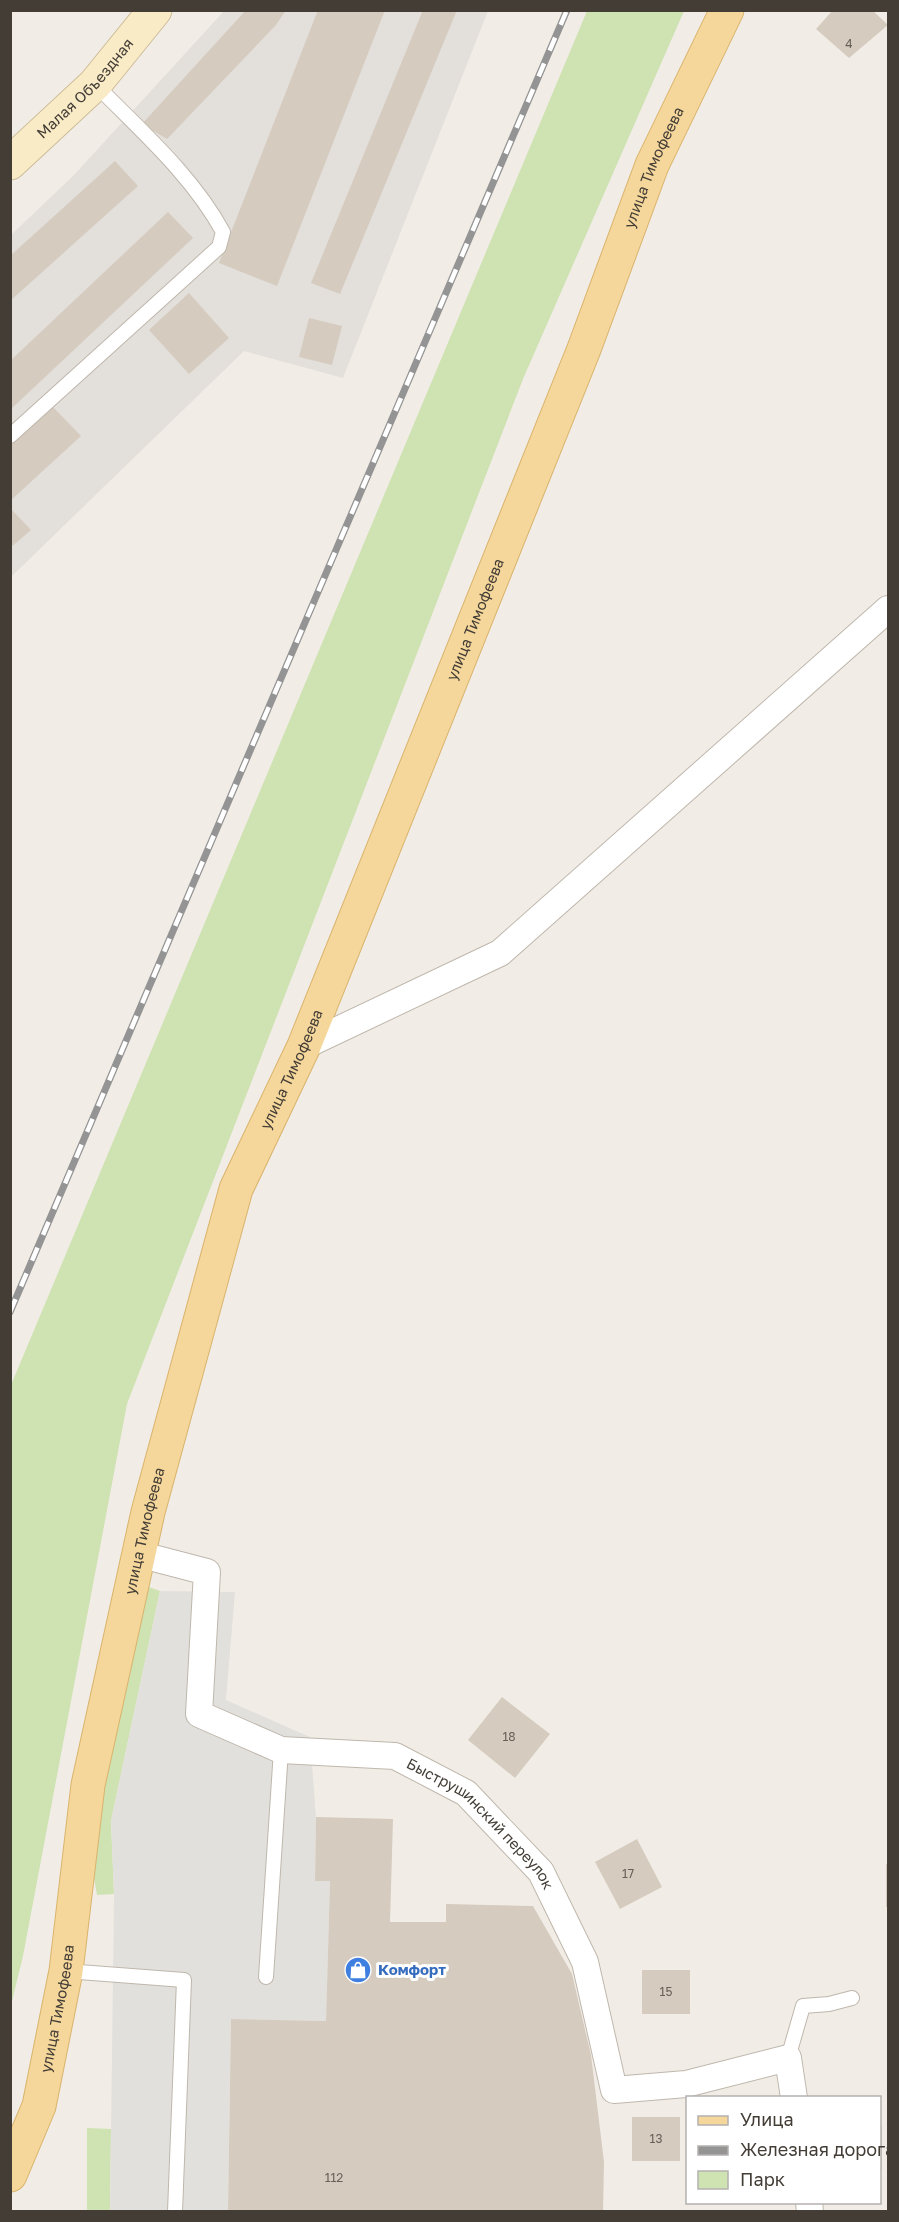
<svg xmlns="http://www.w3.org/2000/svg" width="899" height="2222" viewBox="0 0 899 2222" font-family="'Golos Text',sans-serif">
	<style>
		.industrial { fill: #e3dfdb }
		.green { fill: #cfe2b2 }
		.parking { fill: #e2e0dd }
		.building { fill: #d5cbbf }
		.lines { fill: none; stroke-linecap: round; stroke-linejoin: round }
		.lane-casing { stroke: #bfb7ac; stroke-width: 16 }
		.street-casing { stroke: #bfb7ac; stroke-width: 28 }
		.secondary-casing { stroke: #cdbd99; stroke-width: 35 }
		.primary-casing { stroke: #d9b36c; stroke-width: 35 }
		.lane { stroke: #fff; stroke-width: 14 }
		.street { stroke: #fff; stroke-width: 26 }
		.secondary { stroke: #faebc7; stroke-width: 33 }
		.primary { stroke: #f5d79b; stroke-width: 33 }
		.rail-casing { stroke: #949494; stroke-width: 7 }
		.rail { stroke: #fff; stroke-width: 4.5; stroke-dasharray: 14; stroke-linecap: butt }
		.labels { text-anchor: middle; stroke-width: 6; stroke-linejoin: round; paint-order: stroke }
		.number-label { font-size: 12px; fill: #686058 }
		.street-label { font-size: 15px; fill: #433d36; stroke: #fff }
		.shop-label { font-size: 15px; font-weight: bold; fill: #366cbe; stroke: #fff; text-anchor: start }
	</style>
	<rect width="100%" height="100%" fill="#f1ede6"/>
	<path class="industrial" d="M224,11H488L343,378L244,351L11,577V235L74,175Z"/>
	<path class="green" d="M587,11H684L523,379L127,1404L23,1956L11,2005V1385Z
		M132,1581L160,1591L111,1821L114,1894L97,1895L84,1820Z
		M87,2128L111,2129L110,2211L87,2212Z"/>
	<path class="parking" d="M160,1591L235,1592L226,1700L310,1737L316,1817L315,1880L330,1881L326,2021L231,2019L228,2211L110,2212L114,1894L111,1821Z"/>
	<path class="building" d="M246,10H286L276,25L167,139L142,124Z
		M318,10H385L277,286L219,263Z
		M423,10H457L340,294L311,283Z
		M833,10H872L888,25L849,58L816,29Z
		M115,161L138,186L10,301V256Z
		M168,212L193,238L10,410V361Z
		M189,293L229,338L189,374L149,330Z
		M309,318L342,326L332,365L299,357Z
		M53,407L81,436L10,501V445Z
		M10,508L31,530L10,548Z
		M502,1697L550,1734L515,1778L468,1740Z
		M316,1817L393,1819L390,1922H446V1904L533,1906L572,1974L591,2055L604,2162L603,2212H228L231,2019L326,2021L330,1881H315Z
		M637,1839L662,1887L620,1909L595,1862Z
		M886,1864H888V1907H886Z
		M642,1970H690V2014H642Z
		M632,2117H680V2161H632Z
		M880,2126H882V2170H880Z"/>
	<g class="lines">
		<defs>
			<path id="lane" d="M10,436L219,247L223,232C192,175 140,130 95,84
				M66,1971L184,1980L175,2212
				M266,1977L281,1750
				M788,2058L803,2006L829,2004L852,1998"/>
			<g id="street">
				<path d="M304,1046L500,953L888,609"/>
				<path id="s1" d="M138,1554L207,1572L199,1714L281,1750L395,1756L466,1793L541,1872L585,1962L614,2090L686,2084L788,2058L794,2098"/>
				<path d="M809,2202L810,2212"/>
			</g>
			<g id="secondary">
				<path id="s2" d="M10,163L95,84L155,10"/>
			</g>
			<g id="primary">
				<path id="s3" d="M10,2175L39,2106L66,1971L88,1785L148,1512L236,1189L304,1046L584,349L652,165L727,10"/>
			</g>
		</defs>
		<use href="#lane" class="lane-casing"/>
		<use href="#street" class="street-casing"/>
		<use href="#secondary" class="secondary-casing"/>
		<use href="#primary" class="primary-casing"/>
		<use href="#lane" class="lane"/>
		<use href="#street" class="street"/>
		<use href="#secondary" class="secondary"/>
		<use href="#primary" class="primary"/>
		<defs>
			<path id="rail" d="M10,1312L567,10"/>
		</defs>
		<use href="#rail" class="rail-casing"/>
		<use href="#rail" class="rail"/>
	</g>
	<defs>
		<symbol id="shop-disc" viewBox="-11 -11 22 22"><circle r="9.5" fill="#3f7fe0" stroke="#fff"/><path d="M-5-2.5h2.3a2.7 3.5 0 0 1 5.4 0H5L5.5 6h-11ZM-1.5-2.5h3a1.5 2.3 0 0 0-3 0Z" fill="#fff"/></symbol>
	</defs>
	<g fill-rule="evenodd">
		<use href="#shop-disc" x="343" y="1955" width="30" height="30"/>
	</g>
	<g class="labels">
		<g class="number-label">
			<text x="849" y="48">4</text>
			<text x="509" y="1741">18</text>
			<text x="628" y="1878">17</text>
			<text x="666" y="1996">15</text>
			<text x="656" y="2143">13</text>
			<text x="334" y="2182">112</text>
		</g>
		<g class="street-label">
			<text dy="5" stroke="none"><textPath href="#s2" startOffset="106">Малая Объездная</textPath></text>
			<text dy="5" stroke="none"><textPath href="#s3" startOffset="2118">улица Тимофеева</textPath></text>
			<text dy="5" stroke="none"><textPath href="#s3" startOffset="1632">улица Тимофеева</textPath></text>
			<text dy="5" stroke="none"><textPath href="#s3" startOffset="1146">улица Тимофеева</textPath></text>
			<text dy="5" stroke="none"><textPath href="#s3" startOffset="660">улица Тимофеева</textPath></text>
			<text dy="5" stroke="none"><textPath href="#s1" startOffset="528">Быструшинский переулок</textPath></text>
			<text dy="5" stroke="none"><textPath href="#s3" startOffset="174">улица Тимофеева</textPath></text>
		</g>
		<g class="shop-label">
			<text x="378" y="1975">Комфорт</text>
		</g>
	</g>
	<rect width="899" height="2222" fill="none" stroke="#433d36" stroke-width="24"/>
	<rect x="686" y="2096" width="195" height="108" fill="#ffffff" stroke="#b4b1af" stroke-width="1.5"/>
	<rect x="698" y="2116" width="30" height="9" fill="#f5d79b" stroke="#b4b1af" stroke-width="1.5"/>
	<text x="740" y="2126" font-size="18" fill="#433d36">Улица</text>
	<rect x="698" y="2146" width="30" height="9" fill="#949494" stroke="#b4b1af" stroke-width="1.5"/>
	<text x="740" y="2156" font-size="18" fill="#433d36">Железная дорога</text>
	<rect x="698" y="2171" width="30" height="18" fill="#cfe2b2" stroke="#b4b1af" stroke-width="1.5"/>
	<text x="740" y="2186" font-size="18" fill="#433d36">Парк</text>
</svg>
